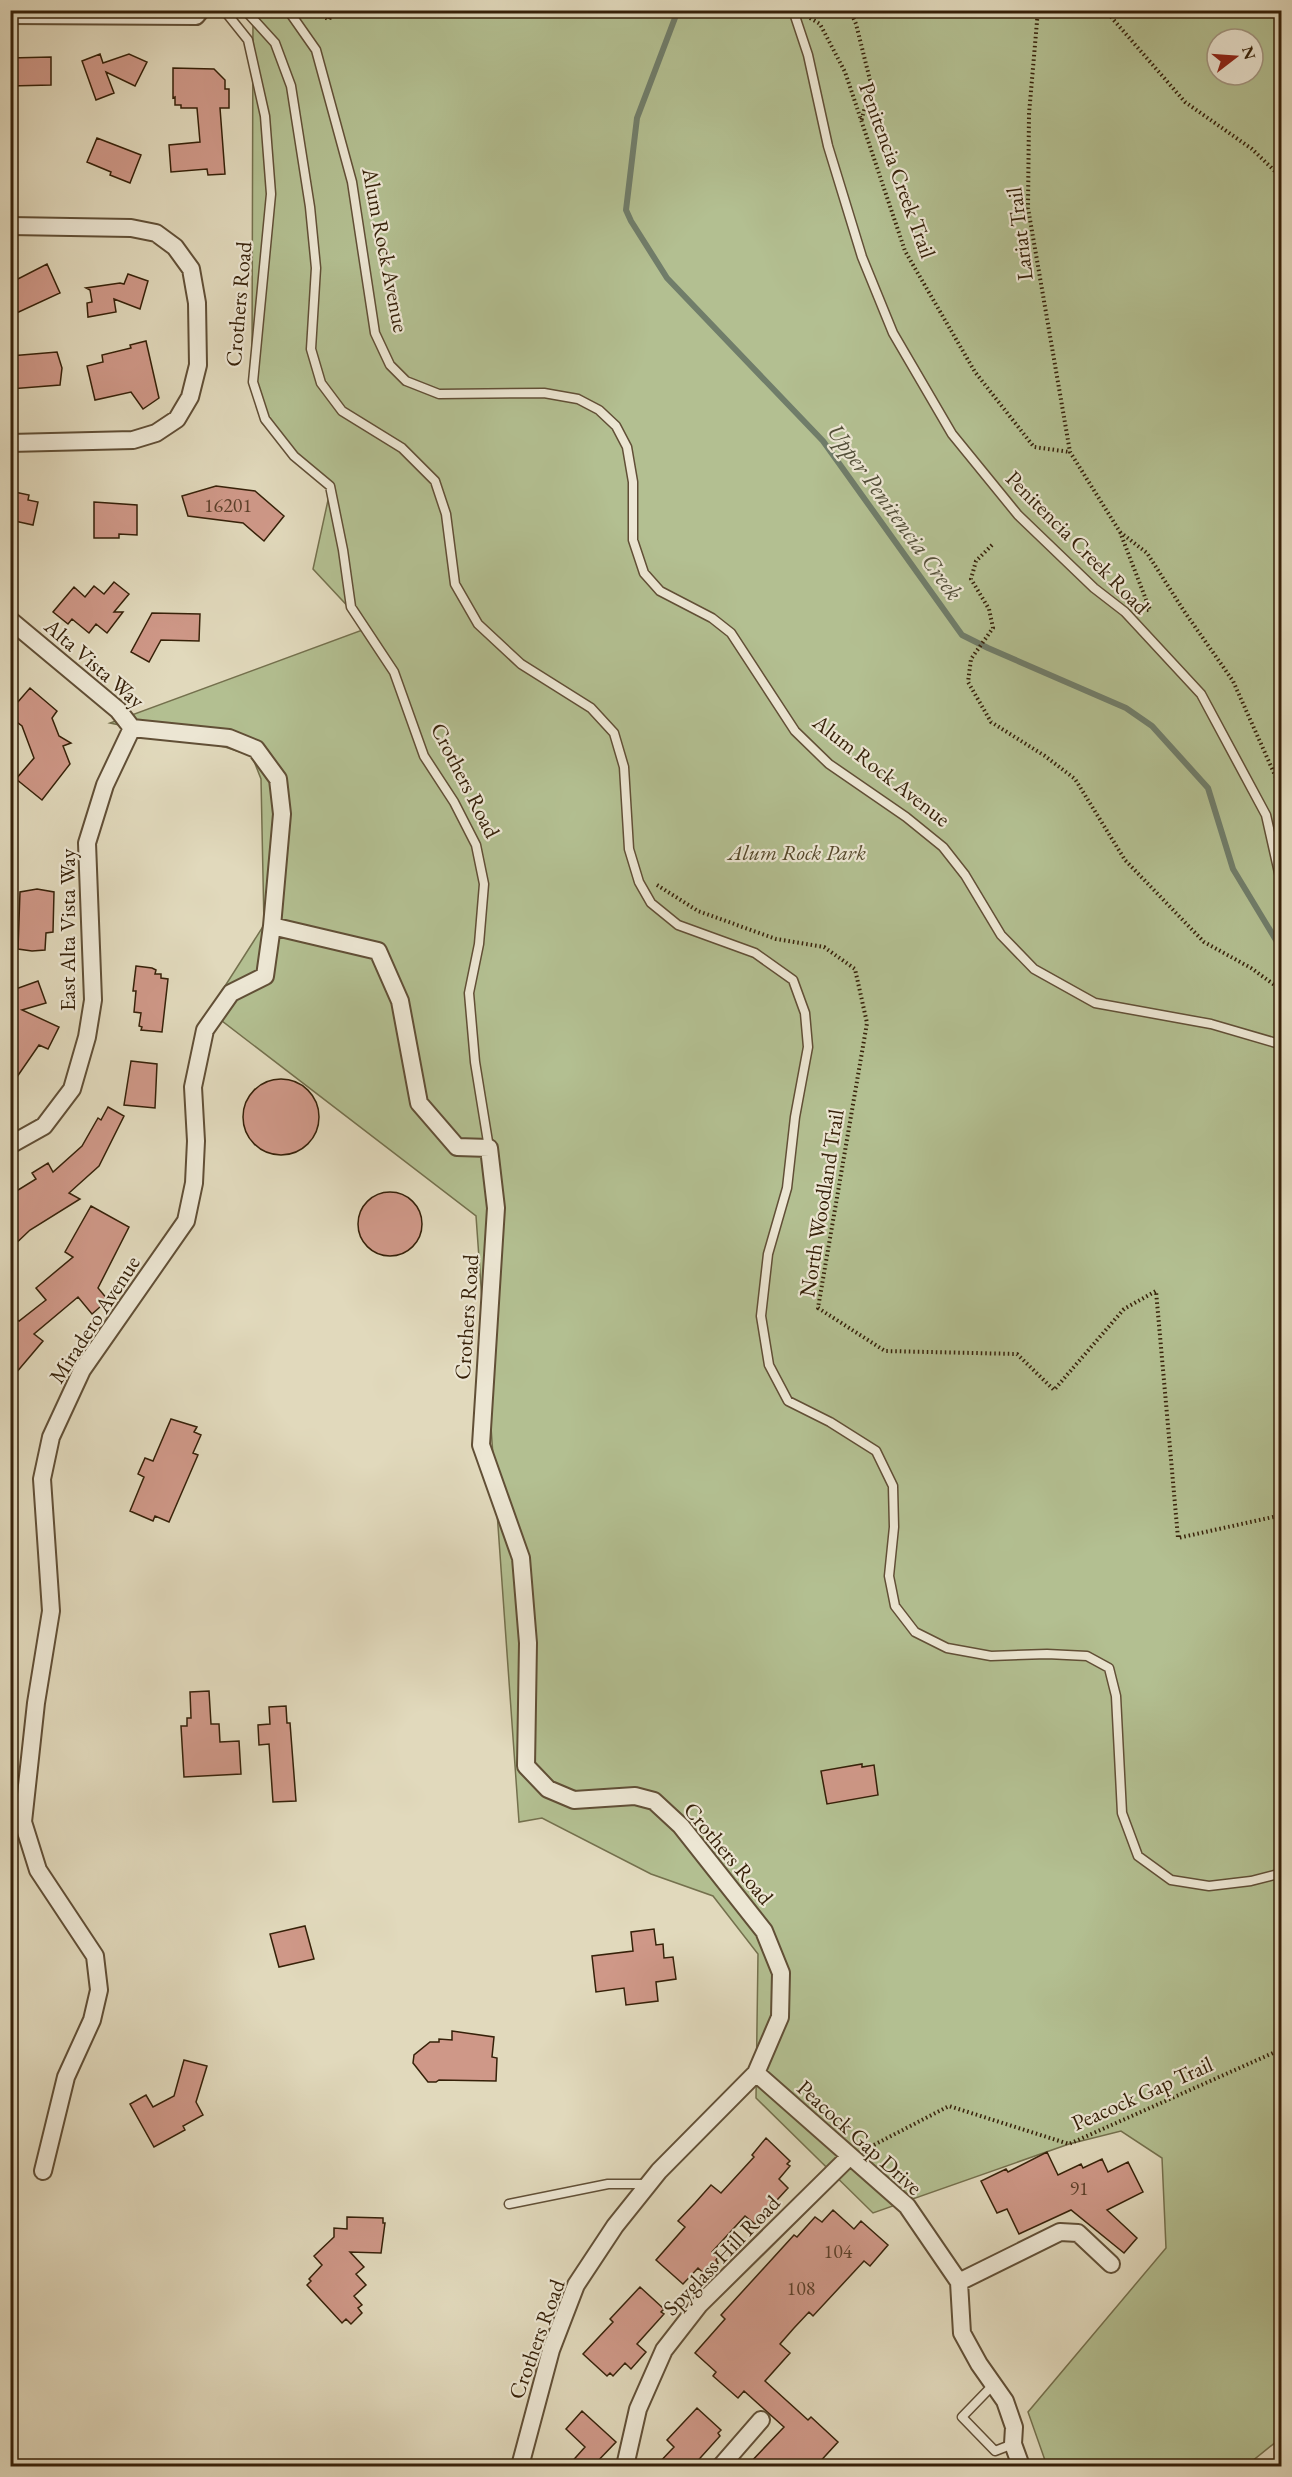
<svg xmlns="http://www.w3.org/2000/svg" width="1292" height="2477" viewBox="0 0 1292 2477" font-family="'EB Garamond',serif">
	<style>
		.green { fill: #b3bf91; stroke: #74704d; stroke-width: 1.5; fill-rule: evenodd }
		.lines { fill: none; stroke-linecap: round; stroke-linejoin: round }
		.stream { stroke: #707d6a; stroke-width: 6 }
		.building { fill: #cf9888; stroke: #362109; stroke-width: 1.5 }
		.service-casing { stroke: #614f36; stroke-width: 11 }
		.minor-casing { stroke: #614f36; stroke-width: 20 }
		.path { stroke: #362109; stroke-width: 4; stroke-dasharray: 1.5 3; stroke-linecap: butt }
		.service { stroke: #ece6d3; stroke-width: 8 }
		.minor { stroke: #ece6d3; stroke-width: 16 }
		.labels { text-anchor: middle; stroke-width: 4.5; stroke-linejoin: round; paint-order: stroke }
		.number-label { font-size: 20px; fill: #5c3f29 }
		.street-label { font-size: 22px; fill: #362109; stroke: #ece6d3 }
		.park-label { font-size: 22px; font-style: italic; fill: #55482b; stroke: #ece6d3 }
		.water-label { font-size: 24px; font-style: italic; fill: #534f39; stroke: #ece6d3 }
	</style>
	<rect width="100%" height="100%" fill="#e1d9bc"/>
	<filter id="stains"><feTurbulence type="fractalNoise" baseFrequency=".00333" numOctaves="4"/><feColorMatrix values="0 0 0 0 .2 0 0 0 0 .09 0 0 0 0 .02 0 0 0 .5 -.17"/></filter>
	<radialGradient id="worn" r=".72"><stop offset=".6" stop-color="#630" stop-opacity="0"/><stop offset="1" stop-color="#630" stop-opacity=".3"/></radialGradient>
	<path class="green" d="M253,11H1281L1282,2437L1246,2466H1047L1028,2412L1166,2248L1162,2158L1121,2131L1069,2144L873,2213L756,2098L758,1954L713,1896L651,1874L542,1818L519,1822L476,1216L209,1011L264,925L261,779L252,756L225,747L110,723L368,628L313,569L330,491L262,423L252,365ZM1217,39H1253V75H1217Z"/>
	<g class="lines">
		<path class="stream" d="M678,10L637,118L626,210L631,221L667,278L823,441L962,635L988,648L1126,708L1152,726L1208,788L1233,869L1282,950"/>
	</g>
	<path class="building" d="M100,54L103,63L129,54L147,62L135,86L106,72L114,93L96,100L82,61Z
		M51,57V85L10,86V58Z
		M173,68L214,69L225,80V89H229V108H220L225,174L208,175L207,169L171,172L169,145L200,142L197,108H181V105H175V97L173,98Z
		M97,138L141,155L130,183L110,175L111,172L87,162Z
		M47,264L60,293L10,316V283Z
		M128,274L148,281L140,309L114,299L116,312L88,317L87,303L92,302L90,290L86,288L120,283L124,284Z
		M146,341L159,398L143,409L131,392L95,400L87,366L103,362L102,355L131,348L130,345Z
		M57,352L62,368L60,385L10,389V356Z
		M216,486L255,491L284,516L264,541L243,523L188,516L182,496Z
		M10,491L29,495L28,500L38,502L33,525L10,520Z
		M94,502L137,505V535L119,534V538H94Z
		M114,582L129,594L114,612H123L107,633L96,624L89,633L72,619L68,624L53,612L74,587L85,597L94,586L104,594Z
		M152,613L200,614L199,641L161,640L149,662L131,652Z
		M30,688L57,711L52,718L59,736L71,743L63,746L70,764L42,800L16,779L34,758L22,726L10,717V711Z
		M37,889L54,892L53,932L46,933L45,950L32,951L18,949L20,892Z
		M136,966L152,968L156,970L155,974H161V978L168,979L162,1032L141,1030L142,1027L139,1026L141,1013L134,1012L136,991H133Z
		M38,981L46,1003L22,1010L59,1027L48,1049L39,1045L10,1087V991Z
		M131,1061L157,1064L155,1108L124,1105Z
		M243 1117a38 38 0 1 1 76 0a38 38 0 1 1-76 0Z
		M108,1107L124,1116L99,1166L69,1193L80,1199L30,1230L10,1249V1195L36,1179L32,1173L48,1163L53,1172L82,1146L98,1118L101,1120Z
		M358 1224a32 32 0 1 1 64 0a32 32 0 1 1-64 0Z
		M91,1206L129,1227L98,1288L108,1300L92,1314L78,1297L34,1334L43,1341L10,1380V1327L17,1320L19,1321L46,1300L36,1288L73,1257L65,1252Z
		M171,1419L197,1427L194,1432L201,1435L193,1453L198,1455L169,1522L155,1516L153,1521L130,1511L144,1477L138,1474L145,1458L153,1461Z
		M209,1691L211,1724H219L220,1742L239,1741L241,1774L184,1777L181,1726H187V1718H191L190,1692Z
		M286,1706L287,1723H290L296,1801L273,1802L269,1744L259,1745L258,1725L270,1724L269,1707Z
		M862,1764V1767L874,1765L878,1795L827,1804L821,1771Z
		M305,1926L314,1959L279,1967L270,1934Z
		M654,1929L656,1945L663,1944L664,1958L673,1957L676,1979L656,1982L658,2001L626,2005L624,1988L596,1992L592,1956L633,1951L631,1932Z
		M452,2031L494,2037L492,2057L497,2058L496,2081L439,2080L436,2082H428L413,2063L414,2055L430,2042H439V2039L452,2040Z
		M184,2060L207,2066L196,2102L203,2115L183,2126L185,2130L154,2147L130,2104L146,2095L153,2107L174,2096Z
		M766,2138L790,2161L787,2164L790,2166L779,2179L788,2188L755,2224L745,2216L712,2252L718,2257L716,2260L718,2263L707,2276L698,2268L683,2284L656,2260L685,2227L678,2221L695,2203L711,2185L721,2193L754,2157L752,2155Z
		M1047,2152L1058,2175L1081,2164L1083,2168L1102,2159L1108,2172L1128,2162L1143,2192L1107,2210L1137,2238L1124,2253L1071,2210L1019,2234L1007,2209L997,2213L981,2181L1006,2169L1008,2172Z
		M833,2210L854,2229L861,2221L888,2245L870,2266L864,2261L813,2316L809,2312L794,2328L780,2344L790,2353L765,2381L808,2420L811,2417L838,2442L816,2466H747L784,2427L744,2391L738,2398L713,2376L716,2372L695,2353L725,2319L721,2315L794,2235L797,2237L815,2217L822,2222Z
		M347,2217L383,2218V2223H385L381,2253L350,2252L364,2267L356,2274L366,2285L354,2296L362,2305L358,2308L362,2313L351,2324L346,2319L342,2323L307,2285L311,2281L309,2279L322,2265L314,2256L334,2237V2228L347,2229Z
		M640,2287L664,2309L661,2312L664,2314L637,2344L646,2352L631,2369L625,2363L613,2376L610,2373L607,2376L583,2354L613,2322L610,2319Z
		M697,2408L721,2430L718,2433L720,2436L693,2466H656L674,2447L667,2440Z
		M582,2411L616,2442L593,2466H568L585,2447L566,2429Z"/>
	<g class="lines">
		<defs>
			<path id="service" d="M224,10L248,40L265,116L271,194L253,382L265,419L294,456L330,486L343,550L351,607L394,672L424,756L454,802L476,845L484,884L479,944L469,993L475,1062L489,1148
				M245,10L275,43L291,86L310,207L316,268L311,349L321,383L342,411L402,448L435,481L446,514L455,584L478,624L521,664L591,708L614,733L624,767L629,849L639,882L651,903L678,925L755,953L793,980L805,1013L808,1047L795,1117L787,1188L768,1254L761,1316L769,1365L788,1401L830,1422L876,1451L893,1486L894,1527L889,1576L895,1606L915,1632L947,1648L991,1656L1047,1654L1087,1656L1109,1668L1116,1696L1122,1813L1138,1856L1171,1880L1209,1886L1251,1881L1282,1873
				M288,10L316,50L352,182L375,333L390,365L406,381L439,394L544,393L578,399L599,410L616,426L627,447L633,482V540L644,573L660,591L712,618L731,633L795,731L829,764L906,817L943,847L965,875L1001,935L1034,969L1095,1003L1211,1024L1276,1043H1282
				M793,10L808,55L828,146L862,257L893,333L952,434L1018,515L1094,588L1125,612L1201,694L1266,815L1282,886
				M509,2204L608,2184H648
				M993,2385L962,2417L995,2451L1013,2444"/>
			<path id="minor" d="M10,15L196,16L201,10
				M10,226L131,228L156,233L175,247L191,269L197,303L198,365L190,397L177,419L156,433L133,440L10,443
				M10,620L118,710L132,728L229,738L256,749L278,779L282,814L272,926L265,976L231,993L205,1030L193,1087L196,1141L194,1183L186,1221L82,1370L51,1437L42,1479L51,1611L36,1703L23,1822L38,1870L95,1956L99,1990L92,2020L66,2077L43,2171
				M272,926L378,951L400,1001L419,1103L457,1147L489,1148L496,1208L481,1445L521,1558L528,1643L526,1766L548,1789L574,1800L635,1796L654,1801L681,1826L764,1931L781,1973L780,2017L756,2073L659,2171L615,2226L576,2285L551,2350L520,2466
				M10,1145L44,1126L72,1089L87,1037L93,1000L87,843L105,785L132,728
				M756,2073L907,2206L959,2282L962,2333L979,2364L1005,2401L1014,2427L1013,2444L1021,2466
				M959,2282L1060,2232L1078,2233L1111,2264
				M625,2466L638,2409L664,2350L699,2305L849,2157
				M721,2466L761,2420"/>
		</defs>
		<use href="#service" class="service-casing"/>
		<use href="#minor" class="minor-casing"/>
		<path class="path" d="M315,10L329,20L333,10
			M850,10L856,24L871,84L861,122
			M1038,10L1029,114L1028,208L1070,452L1120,532L1150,610H1142
			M1105,10L1185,102L1252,149L1282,178
			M810,18L820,24L845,72L905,251L975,372L1034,447L1070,452
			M1120,532L1147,553L1184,611L1233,681L1282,791
			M992,545L976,561L971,579L989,609L993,628L971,659L968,682L991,722L1045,756L1075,779L1125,860L1204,942L1251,968L1276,986L1282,1008
			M657,885L698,911L776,939L824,947L855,969L867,1023L818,1308L885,1351L1017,1354L1054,1390L1124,1309L1156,1291L1178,1538L1282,1515
			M866,2149L949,2106L1069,2144L1282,2049"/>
		<use href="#service" class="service"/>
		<use href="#minor" class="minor"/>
	</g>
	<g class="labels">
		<g class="number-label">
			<text x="228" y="512">16201</text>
			<text x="1079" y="2195">91</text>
			<text x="838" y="2258">104</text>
			<text x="801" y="2295">108</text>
		</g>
		<g class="street-label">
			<text transform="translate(898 170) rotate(70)" y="8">Penitencia Creek Trail</text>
			<text transform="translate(1019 234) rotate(-97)" y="8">Lariat Trail</text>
			<text transform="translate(386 250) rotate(79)" y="8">Alum Rock Avenue</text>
			<text transform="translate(238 304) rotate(-85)" y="8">Crothers Road</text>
			<text transform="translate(1078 542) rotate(45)" y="8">Penitencia Creek Road</text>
			<text transform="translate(95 663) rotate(41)" y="8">Alta Vista Way</text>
			<text transform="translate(882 770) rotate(38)" y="8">Alum Rock Avenue</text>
			<text transform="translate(466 780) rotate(63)" y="8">Crothers Road</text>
			<text transform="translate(67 930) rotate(-90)" y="8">East Alta Vista Way</text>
			<text transform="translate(821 1203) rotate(-81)" y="8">North Woodland Trail</text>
			<text transform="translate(466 1317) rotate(-86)" y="8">Crothers Road</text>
			<text transform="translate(94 1319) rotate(-57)" y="8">Miradero Avenue</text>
			<text transform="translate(729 1853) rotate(50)" y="8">Crothers Road</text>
			<text transform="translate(1142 2093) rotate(-24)" y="8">Peacock Gap Trail</text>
			<text transform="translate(860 2137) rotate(42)" y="8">Peacock Gap Drive</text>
			<text transform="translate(721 2255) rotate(-46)" y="8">Spyglass Hill Road</text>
			<text transform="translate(536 2339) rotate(-70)" y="8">Crothers Road</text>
		</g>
		<g class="park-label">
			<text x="797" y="860">Alum Rock Park</text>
		</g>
		<g class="water-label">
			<text transform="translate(895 512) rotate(54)" y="8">Upper Penitencia Creek</text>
		</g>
	</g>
	<rect width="1292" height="2477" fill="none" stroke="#e1d9bc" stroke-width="36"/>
	<rect x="12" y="12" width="1268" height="2453" fill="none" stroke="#362109" stroke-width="3"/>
	<rect x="18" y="18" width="1256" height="2441" fill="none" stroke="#362109" stroke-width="1.5"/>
	<g transform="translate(1235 57) rotate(73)"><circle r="28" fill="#ece6d3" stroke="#a39782" stroke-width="1.5"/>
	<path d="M0-4.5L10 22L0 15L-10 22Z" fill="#8f2418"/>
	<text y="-9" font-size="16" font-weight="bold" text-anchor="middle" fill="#362109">N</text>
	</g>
	<rect width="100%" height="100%" filter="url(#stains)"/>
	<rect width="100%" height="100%" fill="url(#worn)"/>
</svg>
